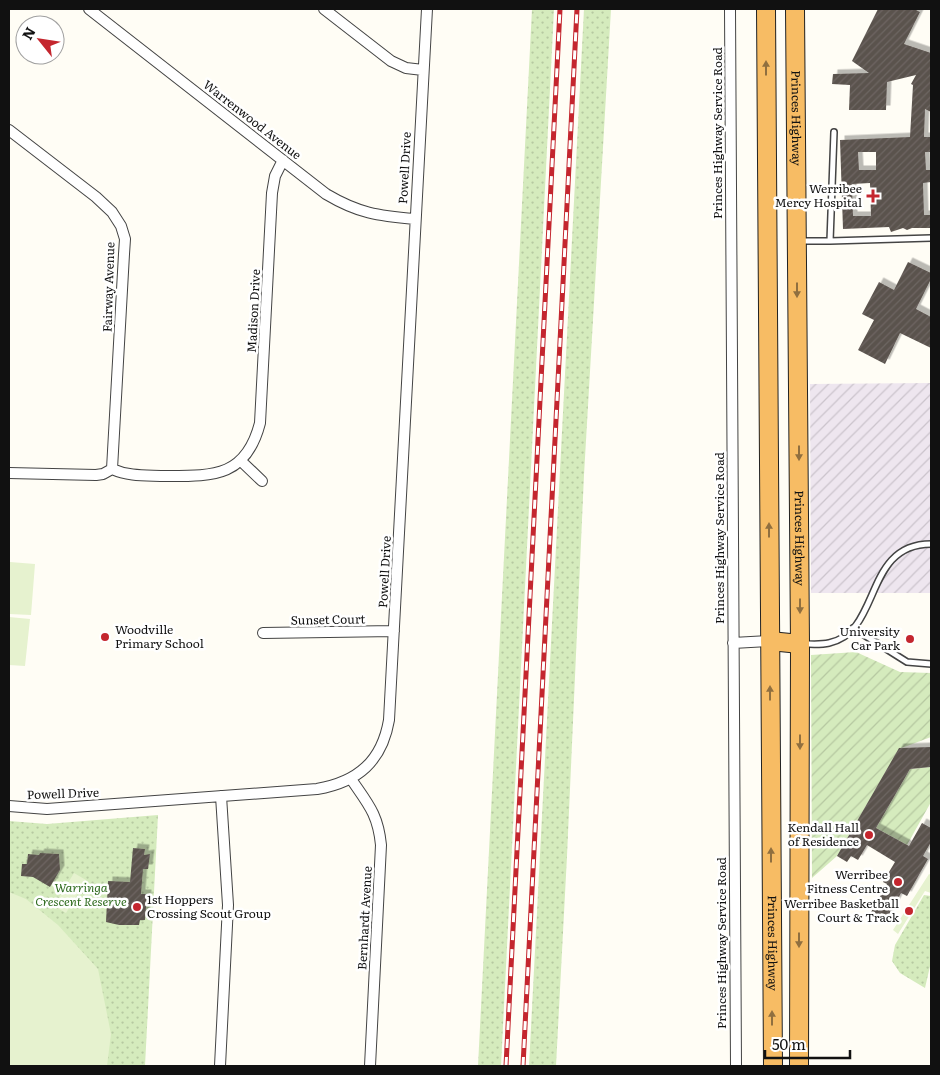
<svg xmlns="http://www.w3.org/2000/svg" width="940" height="1075" viewBox="0 0 940 1075" font-family="Literata,serif">
	<style>
		.industrial { fill: url(#industrial-furrows) }
		.grass { fill: url(#grass-dots) }
		.garden { fill: url(#garden-furrows) }
		.pitch { fill: #e6f2cf }
		.building { fill: url(#building-hatch); fill-rule: evenodd; filter: url(#shadow) }
		.lines { fill: none; stroke-linecap: round; stroke-linejoin: round }
		.service-casing { stroke: #444; stroke-width: 8 }
		.minor-casing { stroke: #444; stroke-width: 12 }
		.trunk-casing { stroke: #222; stroke-width: 20 }
		.service { stroke: #fff; stroke-width: 5 }
		.minor { stroke: #fff; stroke-width: 10 }
		.trunk { stroke: #f7bc64; stroke-width: 18 }
		.rail-casing { stroke: #c4262e; stroke-width: 5 }
		.rail { stroke: #fff; stroke-width: 3; stroke-dasharray: 9; stroke-linecap: butt }
		.oneway { fill: #906f3f }
		.poi-dot { fill: #c4262e; stroke: #fff; stroke-width: 2 }
		.labels { text-anchor: middle; stroke-width: 5; stroke-linejoin: round; paint-order: stroke }
		.street-label { font-size: 12px; fill: #111; stroke: #fff }
		.poi-label { font-size: 12px; fill: #111; stroke: #fff; text-anchor: end }
		.park-label { font-size: 12px; font-style: italic; fill: #2f6b1f; stroke: #fff }
	</style>
	<defs>
		<pattern id="industrial-furrows" width="10" height="10" patternUnits="userSpaceOnUse" patternTransform="scale(1.25)"><rect width="10" height="10" fill="#eee6ef"/><path d="M-1 1l2-2M0 10L10 0M9 11l2-2" fill="none" stroke="#cbc4cc"/></pattern>
		<pattern id="grass-dots" width="8" height="8" patternUnits="userSpaceOnUse" patternTransform="scale(1.25)"><rect width="8" height="8" fill="#d5ebbd"/><path d="M2 2h.1M6 6h.1" fill="none" stroke="#b6c8a1" stroke-width="1.8" stroke-linecap="round"/></pattern>
		<pattern id="garden-furrows" width="10" height="10" patternUnits="userSpaceOnUse" patternTransform="scale(1.25)"><rect width="10" height="10" fill="#d5ebbd"/><path d="M-1 1l2-2M0 10L10 0M9 11l2-2" fill="none" stroke="#b6c8a1"/></pattern>
		<pattern id="building-hatch" width="6" height="6" patternUnits="userSpaceOnUse" patternTransform="scale(1.25)"><rect width="6" height="6" fill="#5a524d"/><path d="M-1 1l2-2M0 6l6-6M5 7l2-2" fill="none" stroke="#6d6662"/></pattern>
		<filter id="shadow"><feDropShadow dx="4.5" dy="-4.5" stdDeviation="0" flood-color="#0004"/></filter>
	</defs>
	<rect width="100%" height="100%" fill="#fffdf5"/>
	<path class="industrial" d="M931,383V593H811L810,384Z"/>
	<path class="grass" d="M532,9H554L501,1066H478Z
		M584,9H611L584,475L567,856L556,1066H529Z
		M158,815L145,1066H9V821L47,824Z
		M924,895L931,896V962L925,988L900,973L892,961L895,945Z"/>
	<path class="garden" d="M856,652L900,672L931,673V737L899,749L837,856L812,878L811,655Z
		M931,767V802L907,845L876,828L910,769Z"/>
	<path class="pitch" d="M10,562L35,564L31,615L9,614Z
		M9,617L30,619L25,666L9,665Z
		M74,873L86,880L66,913L54,906Z
		M929,874L931,875V893L925,891L898,934L893,930Z
		M9,892L26,899L58,925L98,969L111,1034L107,1066H9Z"/>
	<path class="building" d="M878,9H914L920,12L904,44L931,53V112L925,109L924,137H931V152H925L926,170H931V182L923,183L924,215H931V228H912L907,230L903,228L891,232L889,227L843,229L840,140L910,137L913,85L911,84L916,75L887,82L886,110H849L850,85L832,84L833,74L869,73L852,61ZM858,152H876V170H859ZM870,183L871,216H853L852,184Z
		M908,262L931,273V279L916,309L931,317V348L900,333L885,364L858,350L874,320L862,314L879,282L894,290Z
		M931,747V767L910,769L876,828L909,846L922,823L931,828V842L923,856L928,859L907,896L901,893L888,917L881,913L875,923L867,919L887,884L883,882L895,862L867,845L858,860L851,856L847,862L837,856L899,748Z
		M133,848L145,849L144,855L150,854L148,869H143L141,894H147L145,920H140L139,925H119L106,922L108,881L130,882Z
		M40,853L59,854L60,870L50,887L33,877L21,876L22,864H27L28,854L39,855Z"/>
	<g class="lines">
		<defs>
			<path id="service" d="M800,241H830L834,132
				M830,241L931,238
				M853,628L907,662L931,664
				M802,644C811,644 821,645 829,643C882,632 863,544 931,544"/>
			<path id="minor" d="M89,9L326,194C358,213 378,216 415,219
				M324,9L391,61L406,68L423,70
				M730,9L736,1066
				M9,130L96,197L112,212L121,226L125,239L124,254L112,469
				M241,461L262,481
				M9,473L96,475L103,474L112,469C130,477 147,475 166,476C214,476 246,477 260,423L272,193L275,176L283,160
				M263,633L394,631
				M733,643L770,641
				M351,779C368,804 378,814 381,845L370,1066
				M9,806L47,809L317,789C358,782 382,761 389,720L427,9
				M220,1066L228,905L221,796"/>
			<g id="trunk">
				<path id="s1" d="M766,9L773,1066"/>
				<path id="s2" d="M795,9L800,644L799,1066"/>
				<path d="M770,641L800,644"/>
			</g>
		</defs>
		<use href="#service" class="service-casing"/>
		<use href="#minor" class="minor-casing"/>
		<use href="#trunk" class="trunk-casing"/>
		<use href="#service" class="service"/>
		<use href="#minor" class="minor"/>
		<use href="#trunk" class="trunk"/>
		<defs>
			<path id="rail" d="M506,1066L560,9
				M523,1066L577,9"/>
		</defs>
		<use href="#rail" class="rail-casing"/>
		<use href="#rail" class="rail"/>
	</g>
	<defs><path id="oneway-solid" d="M-6-.8H1V-3.2L6.5 0L1 3.2V.8H-6Z" transform="scale(1.25)"/></defs>
	<g class="oneway">
		<use href="#oneway-solid" transform="translate(766 68) rotate(-90)"/>
		<use href="#oneway-solid" transform="translate(797 290) rotate(90)"/>
		<use href="#oneway-solid" transform="translate(799 453) rotate(90)"/>
		<use href="#oneway-solid" transform="translate(769 530) rotate(-90)"/>
		<use href="#oneway-solid" transform="translate(800 606) rotate(90)"/>
		<use href="#oneway-solid" transform="translate(770 693) rotate(-90)"/>
		<use href="#oneway-solid" transform="translate(800 742) rotate(90)"/>
		<use href="#oneway-solid" transform="translate(771 855) rotate(-90)"/>
		<use href="#oneway-solid" transform="translate(799 940) rotate(90)"/>
		<use href="#oneway-solid" transform="translate(772 1018) rotate(-90)"/>
	</g>
	<g class="poi-dot">
		<path d="M870.5 188.5h5v5h5v5h-5v5h-5v-5h-5v-5h5z"/>
		<circle cx="105" cy="637" r="5"/>
		<circle cx="910" cy="639" r="5"/>
		<circle cx="869" cy="835" r="5"/>
		<circle cx="898" cy="882" r="5"/>
		<circle cx="137" cy="907" r="5"/>
		<circle cx="909" cy="911" r="5"/>
	</g>
	<g class="labels">
		<g class="street-label">
			<text dy="4" stroke="none"><textPath href="#s2" startOffset="109">Princes Highway</textPath></text>
			<text transform="translate(252 120) rotate(38)" y="4">Warrenwood Avenue</text>
			<text transform="translate(718 133) rotate(-90)" y="4">Princes Highway Service Road</text>
			<text transform="translate(405 168) rotate(-87)" y="4">Powell Drive</text>
			<text transform="translate(109 287) rotate(-88)" y="4">Fairway Avenue</text>
			<text transform="translate(254 311) rotate(-87)" y="4">Madison Drive</text>
			<text dy="4" stroke="none"><textPath href="#s2" startOffset="529">Princes Highway</textPath></text>
			<text transform="translate(720 538) rotate(-90)" y="4">Princes Highway Service Road</text>
			<text transform="translate(385 572) rotate(-87)" y="4">Powell Drive</text>
			<text transform="translate(328 620) rotate(-1)" y="4">Sunset Court</text>
			<text transform="translate(63 794) rotate(-2)" y="4">Powell Drive</text>
			<text transform="translate(365 918) rotate(-87)" y="4">Bernhardt Avenue</text>
			<text dy="4" stroke="none"><textPath href="#s1" startOffset="934">Princes Highway</textPath></text>
			<text transform="translate(722 943) rotate(-90)" y="4">Princes Highway Service Road</text>
		</g>
		<g class="poi-label">
			<text x="862" y="193">Werribee<tspan x="862" dy="14">Mercy Hospital</tspan></text>
			<text x="115" y="634" text-anchor="start">Woodville<tspan x="115" dy="14">Primary School</tspan></text>
			<text x="900" y="636">University<tspan x="900" dy="14">Car Park</tspan></text>
			<text x="859" y="832">Kendall Hall<tspan x="859" dy="14">of Residence</tspan></text>
			<text x="888" y="879">Werribee<tspan x="888" dy="14">Fitness Centre</tspan></text>
			<text x="147" y="904" text-anchor="start">1st Hoppers<tspan x="147" dy="14">Crossing Scout Group</tspan></text>
			<text x="899" y="908">Werribee Basketball<tspan x="899" dy="14">Court &amp; Track</tspan></text>
		</g>
		<g class="park-label">
			<text x="81" y="892">Warringa<tspan x="81" dy="14">Crescent Reserve</tspan></text>
		</g>
	</g>
	<rect width="940" height="1075" fill="none" stroke="#111111" stroke-width="20"/>
	<g transform="translate(40 40) rotate(300)"><circle r="24" fill="#ffffff" stroke="#a0a0a0"/>
	<path d="M0-4L9 19L0 12L-9 19Z" fill="#c4262e"/>
	<text y="-8" font-size="14" font-weight="bold" text-anchor="middle" fill="#111111">N</text>
	</g>
	<path d="M765 1050v8h85v-8" fill="none" stroke="#111111" stroke-width="2.5"/>
	<text x="772" y="1050" font-size="15" fill="#111111" stroke="#ffffff" stroke-width="4" paint-order="stroke">50 m</text>
</svg>
